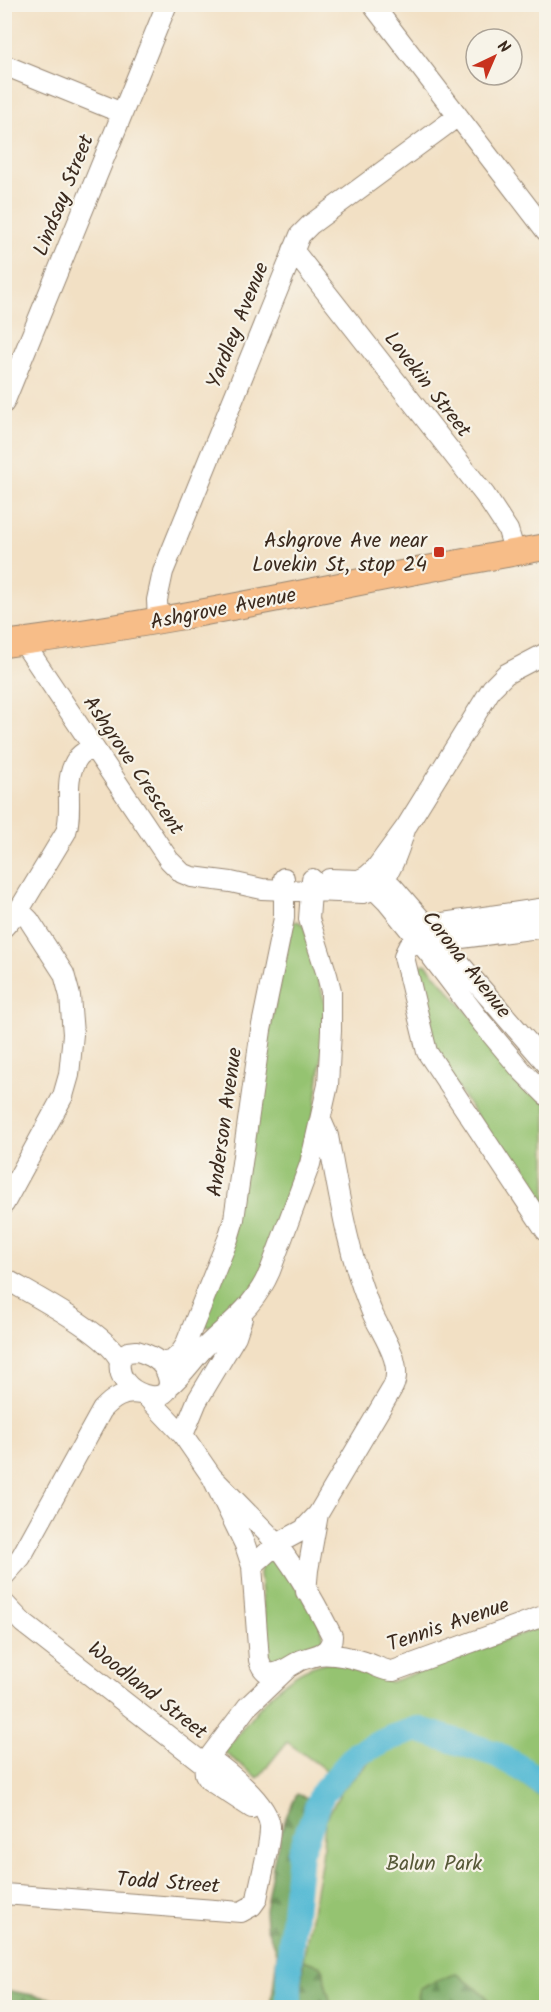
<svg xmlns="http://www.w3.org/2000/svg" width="551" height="2012" viewBox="0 0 551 2012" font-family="Kalam,sans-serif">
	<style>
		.forest { fill: url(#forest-firs); stroke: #5a6a40; stroke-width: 1.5 }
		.green { fill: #95c371; stroke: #687648; stroke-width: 1.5 }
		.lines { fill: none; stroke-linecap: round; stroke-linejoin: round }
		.stream { stroke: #55bad4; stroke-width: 4.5 }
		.river { stroke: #55bad4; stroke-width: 26 }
		.minor-casing { stroke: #968571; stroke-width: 22 }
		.major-casing { stroke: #968571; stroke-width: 28 }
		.minor { stroke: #fff; stroke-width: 20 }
		.major { stroke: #f7bd88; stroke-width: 26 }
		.poi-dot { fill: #c8321e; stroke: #f7f3e8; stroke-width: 2 }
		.labels { text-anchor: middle; stroke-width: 4.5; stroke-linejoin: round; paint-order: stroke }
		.street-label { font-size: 21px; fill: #3b2a1e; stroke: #f7f3e8 }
		.poi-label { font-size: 21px; fill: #3b2a1e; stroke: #f7f3e8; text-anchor: end }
		.park-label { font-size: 21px; fill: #565837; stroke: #f7f3e8 }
	</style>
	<defs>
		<pattern id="forest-firs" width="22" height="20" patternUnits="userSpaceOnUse" patternTransform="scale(1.5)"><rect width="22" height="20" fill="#78a963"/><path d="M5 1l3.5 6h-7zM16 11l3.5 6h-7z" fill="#648a51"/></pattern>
	</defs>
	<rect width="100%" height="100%" fill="#f7f3e8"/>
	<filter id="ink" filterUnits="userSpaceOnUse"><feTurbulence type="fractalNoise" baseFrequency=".0167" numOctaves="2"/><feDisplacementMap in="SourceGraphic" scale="12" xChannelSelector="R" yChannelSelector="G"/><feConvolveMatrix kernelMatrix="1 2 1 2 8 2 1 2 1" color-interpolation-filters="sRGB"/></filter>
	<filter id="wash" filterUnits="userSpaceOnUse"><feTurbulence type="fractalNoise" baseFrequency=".008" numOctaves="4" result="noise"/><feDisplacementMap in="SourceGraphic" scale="24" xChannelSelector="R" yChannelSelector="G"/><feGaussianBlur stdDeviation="1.35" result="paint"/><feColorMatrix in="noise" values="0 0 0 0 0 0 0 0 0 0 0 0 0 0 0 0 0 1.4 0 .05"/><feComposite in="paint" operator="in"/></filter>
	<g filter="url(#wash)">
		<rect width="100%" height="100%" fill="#f2e0c4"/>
		<path class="forest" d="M297,1794L313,1800C308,1814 301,1829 297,1844C286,1897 285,1954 286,2007H271L277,1955L266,1925L265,1910L275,1855L286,1817Z
			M303,1960L319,1965L324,1970L325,1982L332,2007L301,2008Z
			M456,1973L485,1995L492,2007L416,2008L420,1988Z
			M5,1990L100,2007H5Z"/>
		<path class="green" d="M297,921L304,925L327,1011L315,1110L261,1276C252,1289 223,1331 206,1326L204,1323L254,1101L292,923Z
			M424,964L427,965L546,1104V1214L543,1215L434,1053L416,976L417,969Z
			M276,1558L319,1619L325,1643L269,1666L260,1573L263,1562Z
			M546,1625V1786L524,1770L496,1754L417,1729L393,1737L358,1753L322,1794L327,1771L287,1742L258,1778L224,1752C253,1716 293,1652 348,1664C362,1667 377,1676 391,1682Z
			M422,1738L437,1743L462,1756L500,1767L546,1802V2007H492L485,1995L456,1973L420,1988L416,2007H332L325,1982L324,1970L319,1965L303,1960L322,1859L325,1821L342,1790L369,1762L392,1745Z"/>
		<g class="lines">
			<path class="stream" d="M4,2006L10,2008"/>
			<path class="river" d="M289,2008V1963L300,1853L322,1794L358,1753L393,1737L417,1729L496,1754L524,1770L546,1786"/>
		</g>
	</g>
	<g filter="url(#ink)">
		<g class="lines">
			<defs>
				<path id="minor" d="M372,4L546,231
					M4,65L122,113
					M293,250L485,495L508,530L515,553
					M4,403L167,4
					M158,620L157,600L163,572L300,235L310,225L458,116
					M23,642L169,860L182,873L192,877L231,882L262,889L363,893C390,887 398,850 406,827
					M372,875L384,878L393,887L546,1063
					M370,876L374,889L387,902L431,956L482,1023L522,1071L546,1095
					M329,879L359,880L367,876L376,868L406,827L492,688L506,674L546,653
					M546,908L436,924C424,930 407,942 404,957L427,1052L546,1231
					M4,927L19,910L66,832C74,809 62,781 77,759C80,754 87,750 92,747
					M431,942L546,927
					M4,1204L63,1096L69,1075L73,1034L70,996L64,974L29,920L19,910
					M4,1278C31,1294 109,1334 120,1361
					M137,1351C150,1355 162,1360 167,1374C181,1413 109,1396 121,1357L128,1352Z
					M158,1361C171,1365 179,1356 185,1346L228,1239L234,1219L261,1030L284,918V878
					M168,1387C182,1376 191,1362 203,1349C230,1322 254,1308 270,1271L310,1164L328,1085L331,1031V991L327,975L309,919L312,879
					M146,1396L183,1435L212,1477L245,1545L252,1566
					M183,1435L197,1401L236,1336L242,1318
					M212,1477L269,1535C292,1562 316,1604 332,1636C332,1641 331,1645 327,1649C321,1656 309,1657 301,1660C288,1667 266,1686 259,1660L252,1566L277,1544L303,1530L318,1514L393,1387C405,1362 380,1333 371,1310C348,1255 339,1195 328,1136L321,1120
					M4,1576L21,1557L102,1410C113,1398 124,1391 140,1394
					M306,1592L308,1570L318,1514
					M4,1603L23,1623L204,1764L205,1774L209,1780L252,1808
					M317,1655C333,1653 350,1657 365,1662C375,1665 383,1671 393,1671L546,1615
					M204,1764L247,1707L287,1669
					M4,1894L241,1912L252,1906L257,1899C260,1881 271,1843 270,1826C268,1803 226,1770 209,1758"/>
				<path id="major" d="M4,644C186,621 366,578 546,547"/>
			</defs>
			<use href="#minor" class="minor-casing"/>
			<use href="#major" class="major-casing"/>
			<use href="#minor" class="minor"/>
			<use href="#major" class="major"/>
		</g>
	</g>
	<rect class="poi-dot" x="433" y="546" width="12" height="12" rx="3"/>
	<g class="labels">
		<g class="street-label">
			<text transform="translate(63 195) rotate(-68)" y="7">Lindsay Street</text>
			<text transform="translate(237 325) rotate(-68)" y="7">Yardley Avenue</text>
			<text transform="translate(428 384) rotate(52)" y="7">Lovekin Street</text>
			<text transform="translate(223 608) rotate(-11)" y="7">Ashgrove Avenue</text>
			<text transform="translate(134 765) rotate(56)" y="7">Ashgrove Crescent</text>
			<text transform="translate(467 964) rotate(52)" y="7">Corona Avenue</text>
			<text transform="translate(224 1122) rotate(-82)" y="7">Anderson Avenue</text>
			<text transform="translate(448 1624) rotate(-19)" y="7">Tennis Avenue</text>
			<text transform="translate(148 1690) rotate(38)" y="7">Woodland Street</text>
			<text transform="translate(168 1882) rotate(4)" y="7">Todd Street</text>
		</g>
		<g class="poi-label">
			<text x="427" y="547">Ashgrove Ave near<tspan x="427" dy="24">Lovekin St, stop 24</tspan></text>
		</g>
		<g class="park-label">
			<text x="434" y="1870">Balun Park</text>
		</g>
	</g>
	<rect width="551" height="2012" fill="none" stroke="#f7f3e8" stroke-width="24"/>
	<g transform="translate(494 57) rotate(44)"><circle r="28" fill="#f7f3e8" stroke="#aca397" stroke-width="1.5"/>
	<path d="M0-4.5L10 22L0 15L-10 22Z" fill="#c8321e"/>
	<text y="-9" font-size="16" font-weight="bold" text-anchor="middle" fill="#3b2a1e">N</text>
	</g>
</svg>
